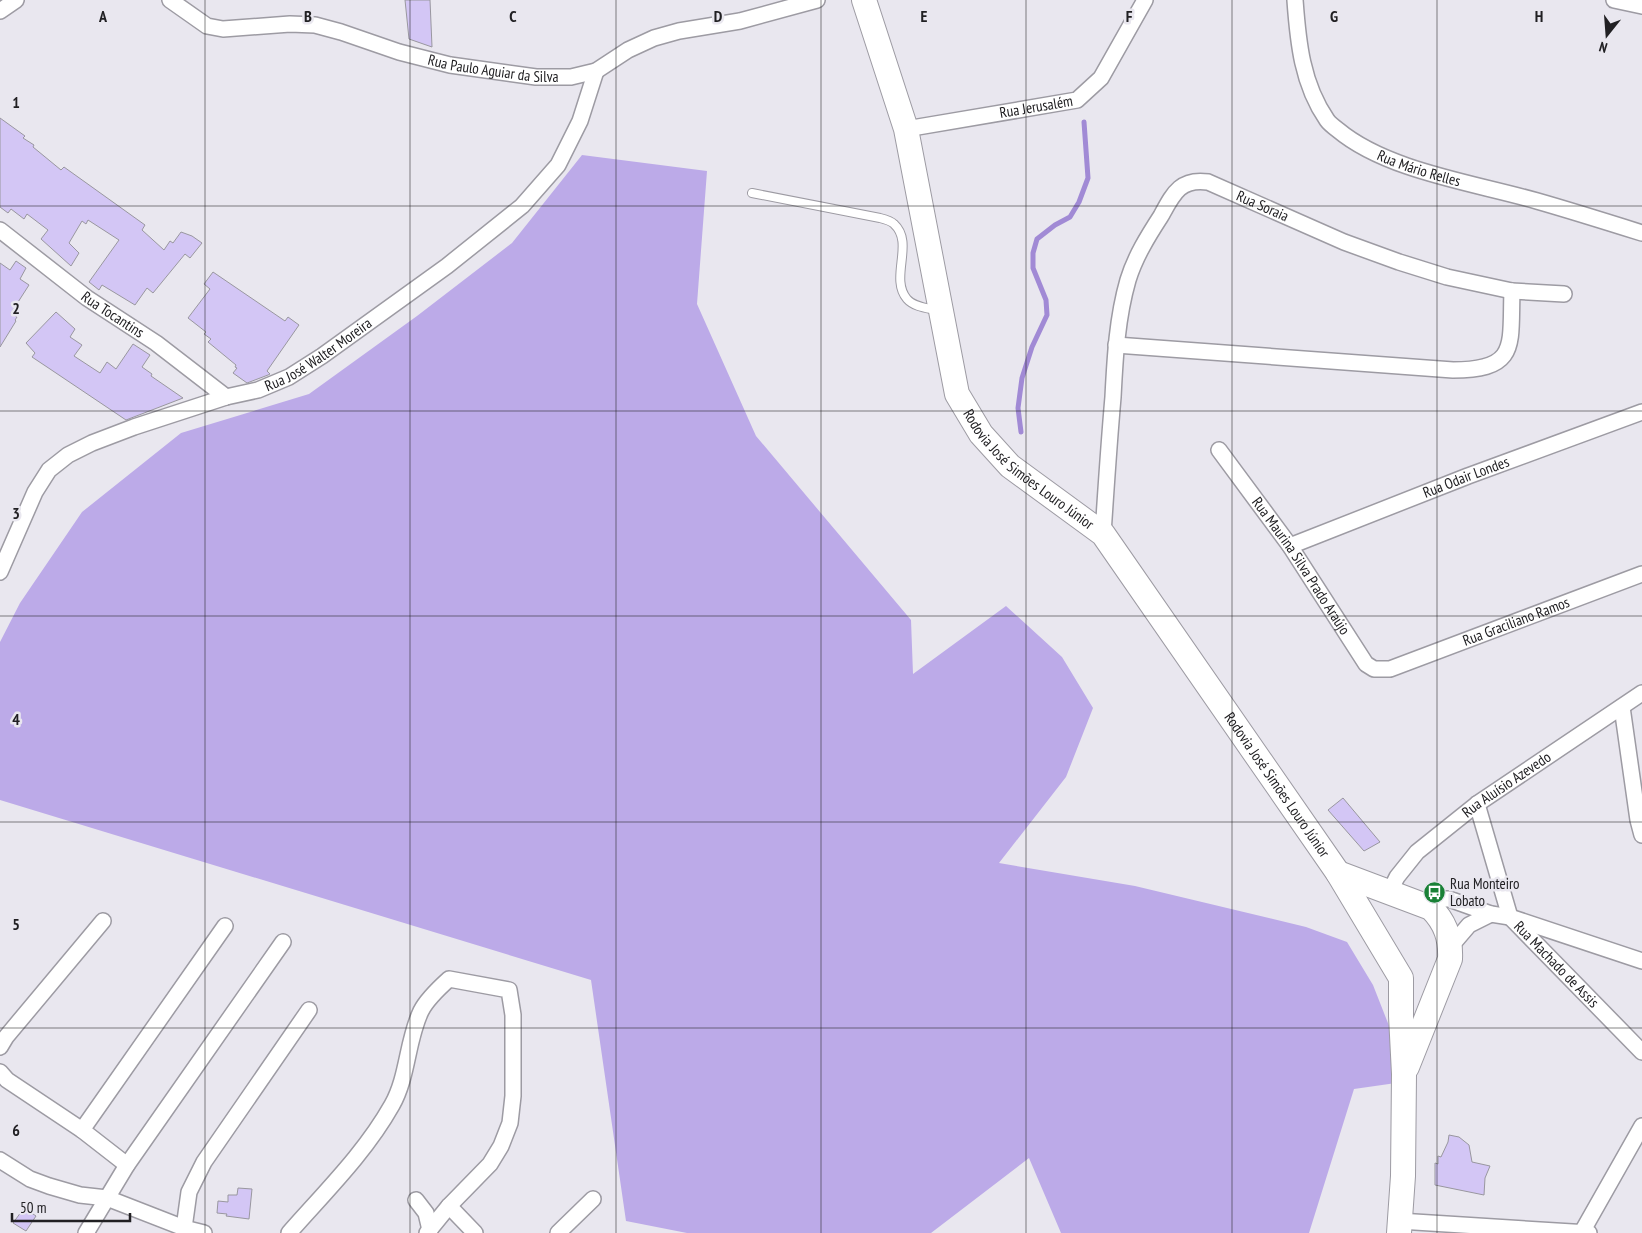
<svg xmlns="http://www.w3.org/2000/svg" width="1642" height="1233" viewBox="0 0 1642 1233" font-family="'PT Sans Narrow',sans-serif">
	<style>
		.green { fill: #bcaae8 }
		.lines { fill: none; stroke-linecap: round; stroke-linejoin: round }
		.stream { stroke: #a18ad5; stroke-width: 5 }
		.building { fill: #d3c6f5; stroke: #99979f }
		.service-casing { stroke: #9d9ba3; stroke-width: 10 }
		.minor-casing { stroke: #9d9ba3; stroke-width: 18 }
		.primary-casing { stroke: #9d9ba3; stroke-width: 26 }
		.service { stroke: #fff; stroke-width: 8 }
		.minor { stroke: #fff; stroke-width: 15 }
		.primary { stroke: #fff; stroke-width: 24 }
		.grid { fill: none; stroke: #212023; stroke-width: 1; stroke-opacity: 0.55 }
		.labels { text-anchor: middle; stroke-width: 5; stroke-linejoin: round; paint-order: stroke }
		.street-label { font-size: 15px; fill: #212023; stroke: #e9e7ef }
		.poi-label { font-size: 15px; fill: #212023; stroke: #e9e7ef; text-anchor: start }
		.grid-label { font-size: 16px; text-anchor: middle; font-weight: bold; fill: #212023; stroke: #e9e7ef; stroke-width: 5; stroke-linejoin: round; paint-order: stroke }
	</style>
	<rect width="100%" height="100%" fill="#e9e7ef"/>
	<path class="green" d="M582,155L707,171L697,304L756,436L911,620L913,674L1006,606L1062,657L1093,708L1066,777L999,863L1135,886L1306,927L1347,942L1373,985L1395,1041L1396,1083L1354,1089L1309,1233H1061L1029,1158L931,1233H687L626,1221L591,980L0,800V642L20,603L82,512L181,433L309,394L417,316L512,243Z"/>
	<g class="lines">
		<path class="stream" d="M1021,432L1018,408L1022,378L1032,347L1047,315L1046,300L1033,268V253L1037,239L1055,225L1070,217L1079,202L1088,178L1084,122"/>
	</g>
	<path class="building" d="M405,0H430L432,47L409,39Z
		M0,118L25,136L23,138L34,145L33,147L61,170L64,167L145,225L142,230L164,250L170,241L173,243L181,232L192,236L202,243L190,258L185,254L153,293L147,288L135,305L102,285L99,290L89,282L119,240L88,220L86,224L82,221L69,243L79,253L71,266L41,239L48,230L27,214L24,219L11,209L8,213L0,207Z
		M16,261L26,268L20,279L29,285L11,313L17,317L15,320L16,321L0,347V263L10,270Z
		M213,272L285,321L288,317L299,325L267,371L270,374L268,375L247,383L233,373L237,368L235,367L236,365L208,342L211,339L204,334L206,332L188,318L210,289L204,284Z
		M56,312L75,329L70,337L82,345L74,356L100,373L107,362L116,369L133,344L150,355L142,367L152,374L151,376L183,398L126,420L50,369L32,357L35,353L26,343Z
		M1343,798L1380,842L1364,851L1328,810Z
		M1449,1135L1459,1137L1469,1145L1472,1162L1490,1166L1485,1178L1484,1195L1435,1185V1163L1438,1164V1156L1441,1157L1448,1142Z
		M238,1188L252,1189L249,1219L226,1216L227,1214L217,1213L218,1201L228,1202V1195H237Z
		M24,1208L36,1216L26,1231L13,1223Z"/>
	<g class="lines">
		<defs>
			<path id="service" d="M752,193L880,218C884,219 891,221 894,224C915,243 889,278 907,299C914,307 927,308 936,310"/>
			<g id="minor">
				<path id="s1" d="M170,0L207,26L223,29L290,24L315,25L341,32L399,52L450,65L536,77H571L596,71L628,50L654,38L679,31L740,21L817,0"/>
				<path id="s2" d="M1295,0C1298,42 1302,84 1327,120C1329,123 1334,127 1338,130C1387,171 1475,183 1537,201C1572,211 1607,222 1642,233"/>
				<path d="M1614,0L1642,6"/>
				<path d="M0,11L16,0"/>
				<path id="s3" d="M906,129L1077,100L1101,78L1145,0"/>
				<path id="s4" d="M0,230L87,298L156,343L226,397"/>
				<path d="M1116,345L1453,370C1519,370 1510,345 1512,291"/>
				<path id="s5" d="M1219,450L1290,546L1366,664L1374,669H1390L1642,574"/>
				<path id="s6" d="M1103,534C1106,488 1109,443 1113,397C1115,358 1117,318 1128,280C1135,257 1148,236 1161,216C1173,194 1180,178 1208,182L1344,242L1399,262L1447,277L1512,291L1564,294"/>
				<path id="s7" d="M1290,546L1468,476L1642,412"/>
				<path id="s8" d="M0,572L35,492L49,470L68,455L92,443L134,427L226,397L258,390L289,377L322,356L447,266L522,206L558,165L580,121L596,71"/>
				<path d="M1622,707L1638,820L1642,835"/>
				<path id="s9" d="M1477,804L1510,917L1642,1052"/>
				<path id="s10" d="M1389,893L1397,877L1417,852L1477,804L1642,693"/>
				<path d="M1418,901L1436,899H1449L1491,914L1510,917L1642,961"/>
				<path d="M1451,946L1469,925L1491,914"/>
				<path d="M0,1047L6,1037L103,921"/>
				<path d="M0,1072L7,1080L82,1130L127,1165"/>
				<path d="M82,1130L225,926"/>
				<path d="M0,1160L30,1179L49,1186L80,1195L107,1198L184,1228L204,1233"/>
				<path d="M416,1200L426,1213L430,1230"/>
				<path d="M449,1206L475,1233"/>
				<path d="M1399,1221L1589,1233"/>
				<path d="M184,1228L189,1192L204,1162L309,1010"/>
				<path d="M1582,1232L1642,1126"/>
				<path d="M86,1233L127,1165L283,942"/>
				<path d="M289,1233C325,1192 365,1153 392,1105C408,1077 407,1040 421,1011C427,999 439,988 449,979L509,990L513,1015V1096L510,1123L501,1146L490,1164L449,1206L427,1233"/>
				<path d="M558,1233L593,1199"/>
			</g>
			<g id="primary">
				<path id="s11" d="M864,0L906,129L957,394L981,434L1010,466L1103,534L1338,873L1401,978V1016L1404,1074L1403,1176L1399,1233"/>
				<path d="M1338,873L1431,908C1446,923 1451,939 1450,959L1407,1067"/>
			</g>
		</defs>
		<use href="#service" class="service-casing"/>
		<use href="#minor" class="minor-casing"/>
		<use href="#primary" class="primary-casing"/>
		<use href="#service" class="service"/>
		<use href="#minor" class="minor"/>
		<use href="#primary" class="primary"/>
	</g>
	<path class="grid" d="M205,0V1233M410,0V1233M616,0V1233M821,0V1233M1026,0V1233M1232,0V1233M1437,0V1233M0,206H1642M0,411H1642M0,616H1642M0,822H1642M0,1028H1642"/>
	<defs>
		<symbol id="bus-disc" viewBox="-11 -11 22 22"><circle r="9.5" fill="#198136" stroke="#e9e7ef"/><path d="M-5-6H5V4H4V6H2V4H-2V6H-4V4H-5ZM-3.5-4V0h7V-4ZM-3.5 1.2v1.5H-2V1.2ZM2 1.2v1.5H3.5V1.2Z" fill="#fff"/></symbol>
	</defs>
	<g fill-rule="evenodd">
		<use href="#bus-disc" x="1422" y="880" width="25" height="25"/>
	</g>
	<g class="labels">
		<g class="street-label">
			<text dy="5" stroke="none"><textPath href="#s1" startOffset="338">Rua Paulo Aguiar da Silva</textPath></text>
			<text dy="5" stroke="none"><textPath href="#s3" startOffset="132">Rua Jerusalém</textPath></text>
			<text dy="5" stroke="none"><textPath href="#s2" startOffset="231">Rua Mário Relles</textPath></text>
			<text dy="5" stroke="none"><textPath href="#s6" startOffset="451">Rua Soraia</textPath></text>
			<text dy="5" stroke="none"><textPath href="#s4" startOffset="141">Rua Tocantins</textPath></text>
			<text dy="5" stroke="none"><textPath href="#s8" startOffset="409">Rua José Walter Moreira</textPath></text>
			<text dy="5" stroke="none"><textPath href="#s11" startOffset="511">Rodovia José Simões Louro Júnior</textPath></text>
			<text dy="5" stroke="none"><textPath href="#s7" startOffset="189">Rua Odair Londes</textPath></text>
			<text dy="5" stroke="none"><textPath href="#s5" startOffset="142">Rua Maurina Silva Prado Araújo</textPath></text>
			<text dy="5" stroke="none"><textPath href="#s5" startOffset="420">Rua Graciliano Ramos</textPath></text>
			<text dy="5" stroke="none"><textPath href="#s10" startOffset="162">Rua Aluísio Azevedo</textPath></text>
			<text dy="5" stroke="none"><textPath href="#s11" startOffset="916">Rodovia José Simões Louro Júnior</textPath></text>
			<text dy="5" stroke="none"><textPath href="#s9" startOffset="184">Rua Machado de Assis</textPath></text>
		</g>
		<g class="poi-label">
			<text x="1450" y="889">Rua Monteiro<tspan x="1450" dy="17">Lobato</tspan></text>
		</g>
	</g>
	<g class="grid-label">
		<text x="103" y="22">A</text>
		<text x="308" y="22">B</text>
		<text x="513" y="22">C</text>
		<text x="718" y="22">D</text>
		<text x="924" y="22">E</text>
		<text x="1129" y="22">F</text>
		<text x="1334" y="22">G</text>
		<text x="1539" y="22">H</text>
		<text x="16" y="108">1</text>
		<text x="16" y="314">2</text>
		<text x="16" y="519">3</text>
		<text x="16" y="725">4</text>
		<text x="16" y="930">5</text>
		<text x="16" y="1136">6</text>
	</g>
	<g transform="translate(1607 35) rotate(197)" stroke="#e9e7ef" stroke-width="4" paint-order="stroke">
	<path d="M0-4L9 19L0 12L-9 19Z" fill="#212023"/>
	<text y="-8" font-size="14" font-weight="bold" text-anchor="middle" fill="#212023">N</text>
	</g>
	<path d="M12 1213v8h118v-8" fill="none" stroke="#212023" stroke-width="2.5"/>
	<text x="20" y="1213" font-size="15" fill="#212023" stroke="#e9e7ef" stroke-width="4" paint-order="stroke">50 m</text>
</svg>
